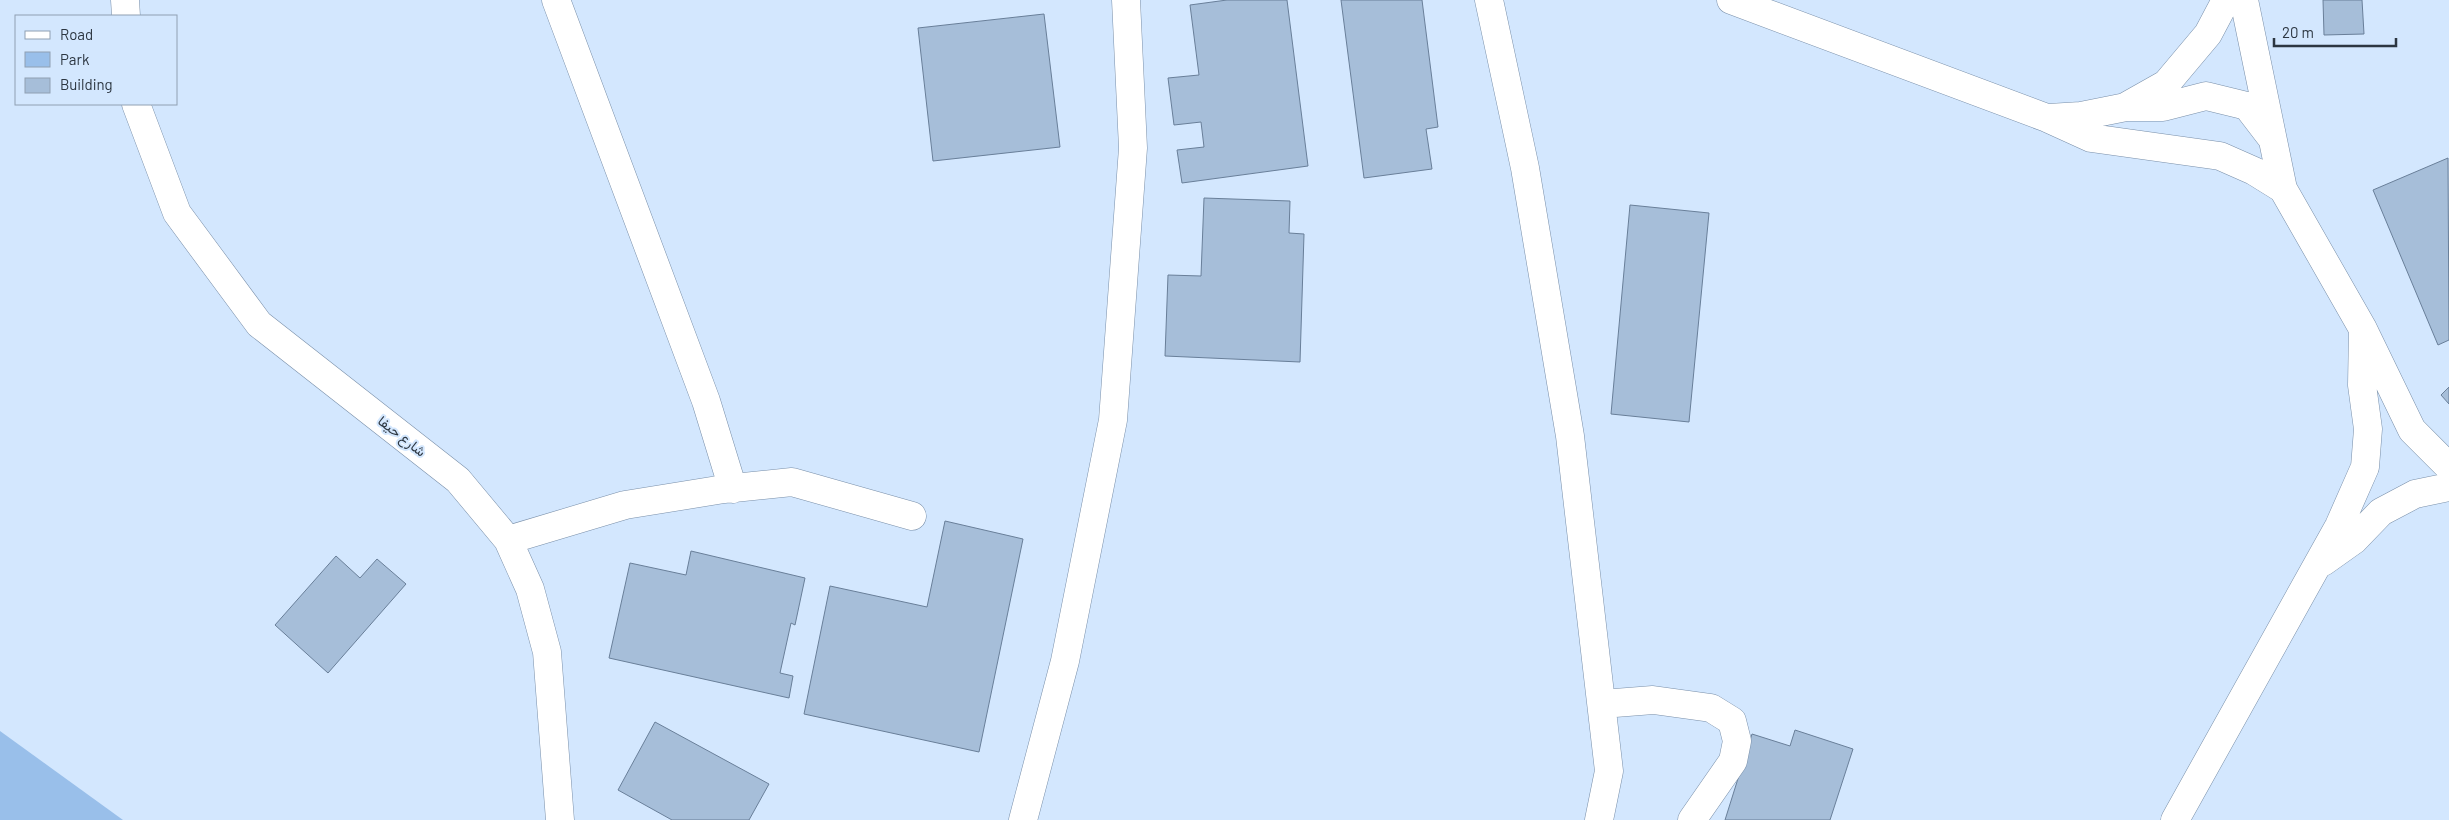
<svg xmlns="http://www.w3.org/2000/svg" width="2449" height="820" viewBox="0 0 2449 820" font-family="Barlow,Vazirmatn,sans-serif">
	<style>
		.green { fill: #99bfea }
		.building { fill: #a6bed9; stroke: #697f99 }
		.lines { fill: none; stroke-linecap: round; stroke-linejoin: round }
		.minor-casing { stroke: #798fa9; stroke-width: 29 }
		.minor { stroke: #fff; stroke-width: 28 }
		.labels { text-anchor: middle; stroke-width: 4; stroke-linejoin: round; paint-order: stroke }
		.street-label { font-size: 14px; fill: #2c3641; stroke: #d3e7fe }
	</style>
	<rect width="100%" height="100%" fill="#d3e7fe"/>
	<path class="green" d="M0,731L123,820H0Z"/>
	<path class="building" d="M1227,0H1287L1308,166L1182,183L1177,150L1204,147L1201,122L1174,125L1168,78L1199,75L1190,5Z
		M1341,0H1422L1438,127L1426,129L1432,169L1364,178Z
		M2323,0H2362L2364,34L2324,35Z
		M1044,14L1060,147L933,161L918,28Z
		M2448,158L2449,340L2438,345L2373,190Z
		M1204,198L1290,201L1289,233L1304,234L1300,362L1165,356L1168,275L1201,276Z
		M1630,205L1709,213L1689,422L1611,414Z
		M2449,387V404L2441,395Z
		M945,521L1023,539L979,752L804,714L830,586L927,607Z
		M691,551L805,578L795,625L791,623L780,673L793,676L789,698L609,658L630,563L686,575Z
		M336,556L360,578L377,559L406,584L328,673L275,625Z
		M655,722L769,784L749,820H672L618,790Z
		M1795,730L1853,749L1830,820H1725L1752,734L1790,746Z"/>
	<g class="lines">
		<defs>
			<path id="minor" d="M125,0L126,16
				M556,0L706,401L733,489
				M1489,0L1525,168L1570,436L1609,771L1599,820
				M1731,0L2047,118L2091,138L2220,156L2254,171L2283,189
				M2244,0L2283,189L2363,329L2412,430L2449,467
				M136,104L177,213L259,324L458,480L508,540L530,589L547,652L560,820
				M2127,106L2166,84L2208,34L2226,0
				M2049,118L2081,116L2126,107H2163L2206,96L2247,106L2270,136
				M508,540L625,505L724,489L792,482L912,516
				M2323,562L2354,540L2381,512L2415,494L2449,487
				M1602,704L1653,700L1711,708L1732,721L1737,741L1733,761L1692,820
				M1023,820L1065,661L1113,420L1133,148L1126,0
				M2175,820L2339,526L2365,467L2368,429L2362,385L2363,329"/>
		</defs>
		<use href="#minor" class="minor-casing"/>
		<use href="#minor" class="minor"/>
	</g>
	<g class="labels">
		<g class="street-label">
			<text transform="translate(402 436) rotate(38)" y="5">شارع حيفا</text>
		</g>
	</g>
	<rect x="15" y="15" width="162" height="90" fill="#d3e7fe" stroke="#90a0b2"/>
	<rect x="25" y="31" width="25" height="8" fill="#ffffff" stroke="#90a0b2"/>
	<text x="60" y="40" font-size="15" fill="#2c3641">Road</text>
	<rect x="25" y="52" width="25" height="15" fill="#99bfea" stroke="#90a0b2"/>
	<text x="60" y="65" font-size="15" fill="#2c3641">Park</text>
	<rect x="25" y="78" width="25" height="15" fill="#a6bed9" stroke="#90a0b2"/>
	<text x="60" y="90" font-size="15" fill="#2c3641">Building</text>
	<path d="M2274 38v8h122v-8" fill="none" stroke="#2c3641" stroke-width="2.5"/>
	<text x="2282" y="38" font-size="15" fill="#2c3641" stroke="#d3e7fe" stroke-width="4" paint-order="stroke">20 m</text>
</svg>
